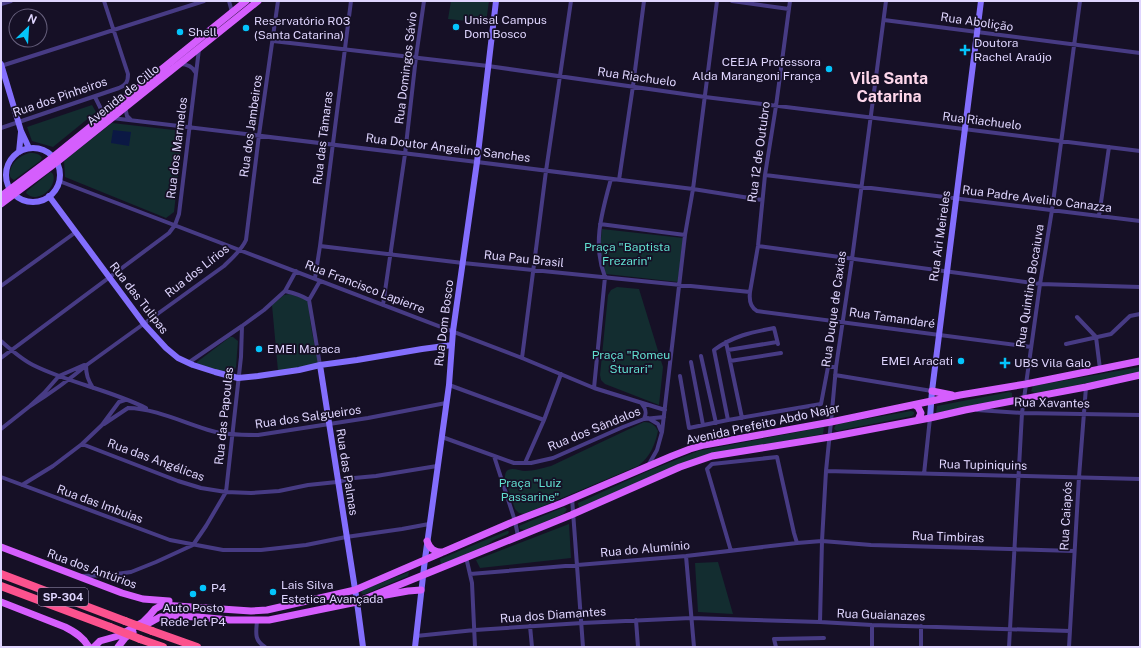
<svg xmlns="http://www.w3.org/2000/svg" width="1141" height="648" viewBox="0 0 1141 648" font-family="'Public Sans',sans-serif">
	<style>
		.green { fill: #132d30 }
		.water { fill: #0b1844 }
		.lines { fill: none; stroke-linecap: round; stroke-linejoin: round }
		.minor { stroke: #473b84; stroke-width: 4 }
		.secondary { stroke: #836efd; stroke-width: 6 }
		.primary { stroke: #d55efd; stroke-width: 7 }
		.motorway { stroke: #fc528e; stroke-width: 8 }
		.motorway-bridge { stroke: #fc528e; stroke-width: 8 }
		.poi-dot { fill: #04c4fb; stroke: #161026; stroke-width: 1.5 }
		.labels { text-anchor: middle; stroke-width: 3.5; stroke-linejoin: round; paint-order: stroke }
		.shield { fill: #161026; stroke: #a39abd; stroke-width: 1 }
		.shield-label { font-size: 11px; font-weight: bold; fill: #dfd5fe }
		.poi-label { font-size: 12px; fill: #dfd5fe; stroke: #161026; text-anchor: start }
		.street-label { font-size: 12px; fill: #dfd5fe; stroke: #161026 }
		.park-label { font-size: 12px; fill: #61decf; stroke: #161026 }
		.district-label { font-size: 16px; font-weight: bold; fill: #fed7eb; stroke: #161026 }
	</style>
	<rect width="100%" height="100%" fill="#161026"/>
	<path class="green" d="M451,1H489L486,23L448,19Z
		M92,105L96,112L53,147L32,141L27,127Z
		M112,123L183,131L174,212L166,218L65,177L64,161Z
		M29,153C34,153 39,153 42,158L40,161L14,180C10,178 9,176 10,172C11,162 20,156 29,153Z
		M51,172L53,174C58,187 37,205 26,193L27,191L49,173Z
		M602,229L683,238L678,282L606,274C599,258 600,246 602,229Z
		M617,287L639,289L663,367L659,405L605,384L601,380L600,375L608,295L611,290Z
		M289,294L309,300C309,323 314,344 320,365L278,371L272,305L284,295Z
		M230,337H233L238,341L236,367L234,371L231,373L196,365L197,362Z
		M1140,367V373L1035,393L1031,391L1033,386Z
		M1009,392L1012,393V397L1010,398L936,413L937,406Z
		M911,411L914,412V414L912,416L837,431L834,429L835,426L837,424Z
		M644,422C651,422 655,425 658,431C655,445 650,457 638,466L524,514L519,513L515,509L505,479C505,475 505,472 508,470C513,467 520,471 525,471C534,471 542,468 551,466Z
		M824,427L823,434L702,456L581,507H579L578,504V503L646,472L698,451Z
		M564,507L567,509L566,511L563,514L525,530L520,529L519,526L521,525Z
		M569,524L571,558L480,568L476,560Z
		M507,531H508L509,532L508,534L494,540L485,546L441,565L440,559Z
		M718,562L733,614L698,612L695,563Z
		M409,572L408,576L365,594H362L361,592L363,590Z"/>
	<path class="water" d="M113,130L131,132L129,146L111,143Z"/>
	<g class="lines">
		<path class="minor" d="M229,1L232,12
			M732,1L789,9
			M790,1L776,106L765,175L758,246L750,292C749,300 750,307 757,311L1031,347
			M1,4L11,1
			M884,20L1140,53
			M273,41L488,66L705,97L1140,151
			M180,64C187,64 193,67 196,73
			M1,66L204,1
			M95,97L104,115
			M125,107L127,116L131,120
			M112,118L477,162L693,189L762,200
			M1,128L119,88C126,85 128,82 128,74L104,1
			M765,175L1140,221
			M619,180L633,86L644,1
			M59,181L522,358L594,388L665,410
			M1099,216L1109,147
			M600,224L685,235
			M320,246L463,263L750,292
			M758,246L1040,284L1140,287
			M315,278L320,246L351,1
			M1,286L76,232
			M285,291C294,293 301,295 309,300
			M383,305L405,154L416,57L424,1
			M1077,317L1096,337L1100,369
			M1,341C11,350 21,359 33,365C69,383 110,390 146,408
			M726,342L742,418
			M1066,344L1111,334L1130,316L1140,314
			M728,350L777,342
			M701,356L716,423
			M1,358L169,233L175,225L179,214L199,49
			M522,358L546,171L571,1
			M730,361L781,353
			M691,362L703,425
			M188,363L242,326L264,310L285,291L296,271
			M86,365C86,375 88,380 93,388
			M320,365L309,300L320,281
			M835,375L932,391
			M680,376L689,428L728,420L821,404L828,367H836
			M449,385L544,420
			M594,388L605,277C592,244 602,212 611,179
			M642,404C646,409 647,413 644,419
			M30,406C51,393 70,379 88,364L224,266C232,258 241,251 246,240L259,135L278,1
			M128,408C154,408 187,424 212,431C226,435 243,435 258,435L368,418L446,403
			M977,410L1022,413L1140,415
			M648,418L658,424L661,431
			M728,420L714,350C733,336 752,332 774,328L778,344
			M104,424L128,408
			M1,429L30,406L44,393L59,376L84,365
			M442,437L514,463H531L553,458L623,427L644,419L664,417
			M82,444L178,481L201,488L226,492L251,493L279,491L308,485L337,482L354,478L376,476L437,466
			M494,456L515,521L518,536
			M525,463L544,420L561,374
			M649,464L657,450L662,432L685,235L693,189L717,1
			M826,471L1140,479
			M924,474L930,418
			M1,477L170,540L223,550H261L306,545L346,537L402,529L429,524
			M22,485L53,466L82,444L102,425L119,402L125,400
			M572,498L583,647
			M731,551L707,469L712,464L777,457L794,533L797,543
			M686,556L694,647
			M466,557L472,583L475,647
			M470,574L686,556L797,543L822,541L871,545L1074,551
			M81,576L109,575L131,572L156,562L193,545L206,526L226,492L241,357L242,326
			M636,620L638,647
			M257,621C256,633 254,640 265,647
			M820,622L822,541L826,471L831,422L836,367L852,259L886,1
			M530,626L532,647
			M416,636L475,630L582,623L691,618L820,622L872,625L1070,631
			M776,647L774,639L824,638
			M872,647V625
			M921,647V626
			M1009,647L1022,413L1040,284L1052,210L1080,1
			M1069,647L1079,477L1086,387"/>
		<path class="secondary" d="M1,64L21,131L29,148
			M6 175a27 27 0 1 1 54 0a27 27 0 1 1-54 0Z
			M19,152L21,132
			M49,196L144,324L166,348L178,358L193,365L215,372L238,378L258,376L299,370L320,365L357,360L422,349L452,345
			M320,365L357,602L363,647
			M930,418L932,391L981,1
			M415,647L425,559L449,385L453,331L477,162L496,1"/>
		<path class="primary" d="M1,196L53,157L246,1
			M1,204L57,162L258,1
			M932,391L952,395
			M915,405L918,407L921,413L918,420
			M427,541C430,549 434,552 443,552
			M1,547L122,593L143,599L169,601
			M380,596L408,591L421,590
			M1,602L65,627C75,632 83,637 89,647
			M142,627L160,617L167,616L198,617L230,620H269L357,602L571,515L680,467L712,456L830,437L930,418L965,410L1086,387L1140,375
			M94,647L100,641L118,636L143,622L150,615L155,609L162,605L251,611L267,610L355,590L515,521L562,503L672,456L690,449L704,445L831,422L960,395L1026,384L1140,361
			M118,647L125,638L133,632"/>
		<path class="motorway" d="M1,574L125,621
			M1,586L110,627
			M152,631L197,647
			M140,639L163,647"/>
		<path class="motorway-bridge" d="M125,621L152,631
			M110,627L140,639"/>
	</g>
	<g class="poi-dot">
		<circle cx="456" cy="27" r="4"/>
		<circle cx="246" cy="28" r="4"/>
		<circle cx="180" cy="32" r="4"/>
		<path d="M963 44h4v4h4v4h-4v4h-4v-4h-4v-4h4z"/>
		<circle cx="829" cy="69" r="4"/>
		<circle cx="259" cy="349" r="4"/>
		<circle cx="961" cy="361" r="4"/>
		<path d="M1003 357h4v4h4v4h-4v4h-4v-4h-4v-4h4z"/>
		<circle cx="203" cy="588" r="4"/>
		<circle cx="273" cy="592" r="4"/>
		<circle cx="193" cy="594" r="4"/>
	</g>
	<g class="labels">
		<rect class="shield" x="38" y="588" width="50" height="18" rx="3"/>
		<g class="shield-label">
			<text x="63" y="601">SP-304</text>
		</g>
		<g class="poi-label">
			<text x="464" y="24">Unisal Campus<tspan x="464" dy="14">Dom Bosco</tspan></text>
			<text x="254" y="25">Reservatório R03<tspan x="254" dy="14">(Santa Catarina)</tspan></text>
			<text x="188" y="36">Shell</text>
			<text x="974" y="47">Doutora<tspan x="974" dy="14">Rachel Araújo</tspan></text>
			<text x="821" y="66" text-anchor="end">CEEJA Professora<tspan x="821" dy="14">Alda Marangoni França</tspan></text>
			<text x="267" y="353">EMEI Maraca</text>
			<text x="953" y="365" text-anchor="end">EMEI Aracati</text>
			<text x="1014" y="367">UBS Vila Galo</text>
			<text x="281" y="589">Lais Silva<tspan x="281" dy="14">Estetica Avançada</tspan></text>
			<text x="211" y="592">P4</text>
			<text x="193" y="612" text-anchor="middle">Auto Posto<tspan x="193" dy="14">Rede Jet P4</tspan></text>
		</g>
		<g class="street-label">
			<text transform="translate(977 22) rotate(8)" y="4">Rua Abolição</text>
			<text transform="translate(406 68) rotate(-83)" y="4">Rua Domingos Sávio</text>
			<text transform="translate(637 77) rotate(8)" y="4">Rua Riachuelo</text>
			<text transform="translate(123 95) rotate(-39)" y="4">Avenida de Cillo</text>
			<text transform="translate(60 97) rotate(-19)" y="4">Rua dos Pinheiros</text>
			<text transform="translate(982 121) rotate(7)" y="4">Rua Riachuelo</text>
			<text transform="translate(251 126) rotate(-82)" y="4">Rua dos Jambeiros</text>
			<text transform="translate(323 138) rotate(-83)" y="4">Rua das Tâmaras</text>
			<text transform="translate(177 148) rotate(-83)" y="4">Rua dos Marmelos</text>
			<text transform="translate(448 148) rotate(7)" y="4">Rua Doutor Angelino Sanches</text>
			<text transform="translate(759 152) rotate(-82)" y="4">Rua 12 de Outubro</text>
			<text transform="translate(1037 199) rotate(7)" y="4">Rua Padre Avelino Canazza</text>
			<text transform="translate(940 236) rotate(-82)" y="4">Rua Ari Meireles</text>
			<text transform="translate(524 259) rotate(6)" y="4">Rua Pau Brasil</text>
			<text transform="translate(197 271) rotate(-38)" y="4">Rua dos Lírios</text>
			<text transform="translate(1030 286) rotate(-81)" y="4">Rua Quintino Bocaiuva</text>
			<text transform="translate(365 287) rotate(21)" y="4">Rua Francisco Lapierre</text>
			<text transform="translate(139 298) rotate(52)" y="4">Rua das Tulipas</text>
			<text transform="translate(834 309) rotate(-82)" y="4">Rua Duque de Caxias</text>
			<text transform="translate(892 318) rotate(8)" y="4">Rua Tamandaré</text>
			<text transform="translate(444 323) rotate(-83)" y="4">Rua Dom Bosco</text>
			<text transform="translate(1052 403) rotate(1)" y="4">Rua Xavantes</text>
			<text transform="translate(224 416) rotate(-84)" y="4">Rua das Papoulas</text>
			<text transform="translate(308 417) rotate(-8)" y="4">Rua dos Salgueiros</text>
			<text transform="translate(763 424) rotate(-12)" y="4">Avenida Prefeito Abdo Najar</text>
			<text transform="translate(594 429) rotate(-22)" y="4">Rua dos Sândalos</text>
			<text transform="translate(156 460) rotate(20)" y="4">Rua das Angélicas</text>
			<text transform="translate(983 465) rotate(1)" y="4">Rua Tupiniquins</text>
			<text transform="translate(347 472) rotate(81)" y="4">Rua das Palmas</text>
			<text transform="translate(100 504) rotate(20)" y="4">Rua das Imbuias</text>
			<text transform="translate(1066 516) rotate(-87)" y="4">Rua Caiapós</text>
			<text transform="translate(948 537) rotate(2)" y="4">Rua Timbiras</text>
			<text transform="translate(645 549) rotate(-5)" y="4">Rua do Alumínio</text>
			<text transform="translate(92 569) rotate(20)" y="4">Rua dos Antúrios</text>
			<text transform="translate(553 615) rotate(-4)" y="4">Rua dos Diamantes</text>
			<text transform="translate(881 615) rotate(2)" y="4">Rua Guaianazes</text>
		</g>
		<g class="park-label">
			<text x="627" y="251">Praça "Baptista<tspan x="627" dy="14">Frezarin"</tspan></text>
			<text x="631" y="359">Praça "Romeu<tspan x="631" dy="14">Sturari"</tspan></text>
			<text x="530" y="487">Praça "Luiz<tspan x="530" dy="14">Passarine"</tspan></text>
		</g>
		<g class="district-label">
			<text x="889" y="84">Vila Santa<tspan x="889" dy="18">Catarina</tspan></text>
		</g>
	</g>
	<rect width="1141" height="648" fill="none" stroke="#dfd5fe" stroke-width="4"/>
	<g transform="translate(28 28) rotate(25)"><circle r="19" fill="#161026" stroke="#665f7c"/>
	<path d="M0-3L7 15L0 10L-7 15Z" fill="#04c4fb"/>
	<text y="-6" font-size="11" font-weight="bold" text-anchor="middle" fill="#dfd5fe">N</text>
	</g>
</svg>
